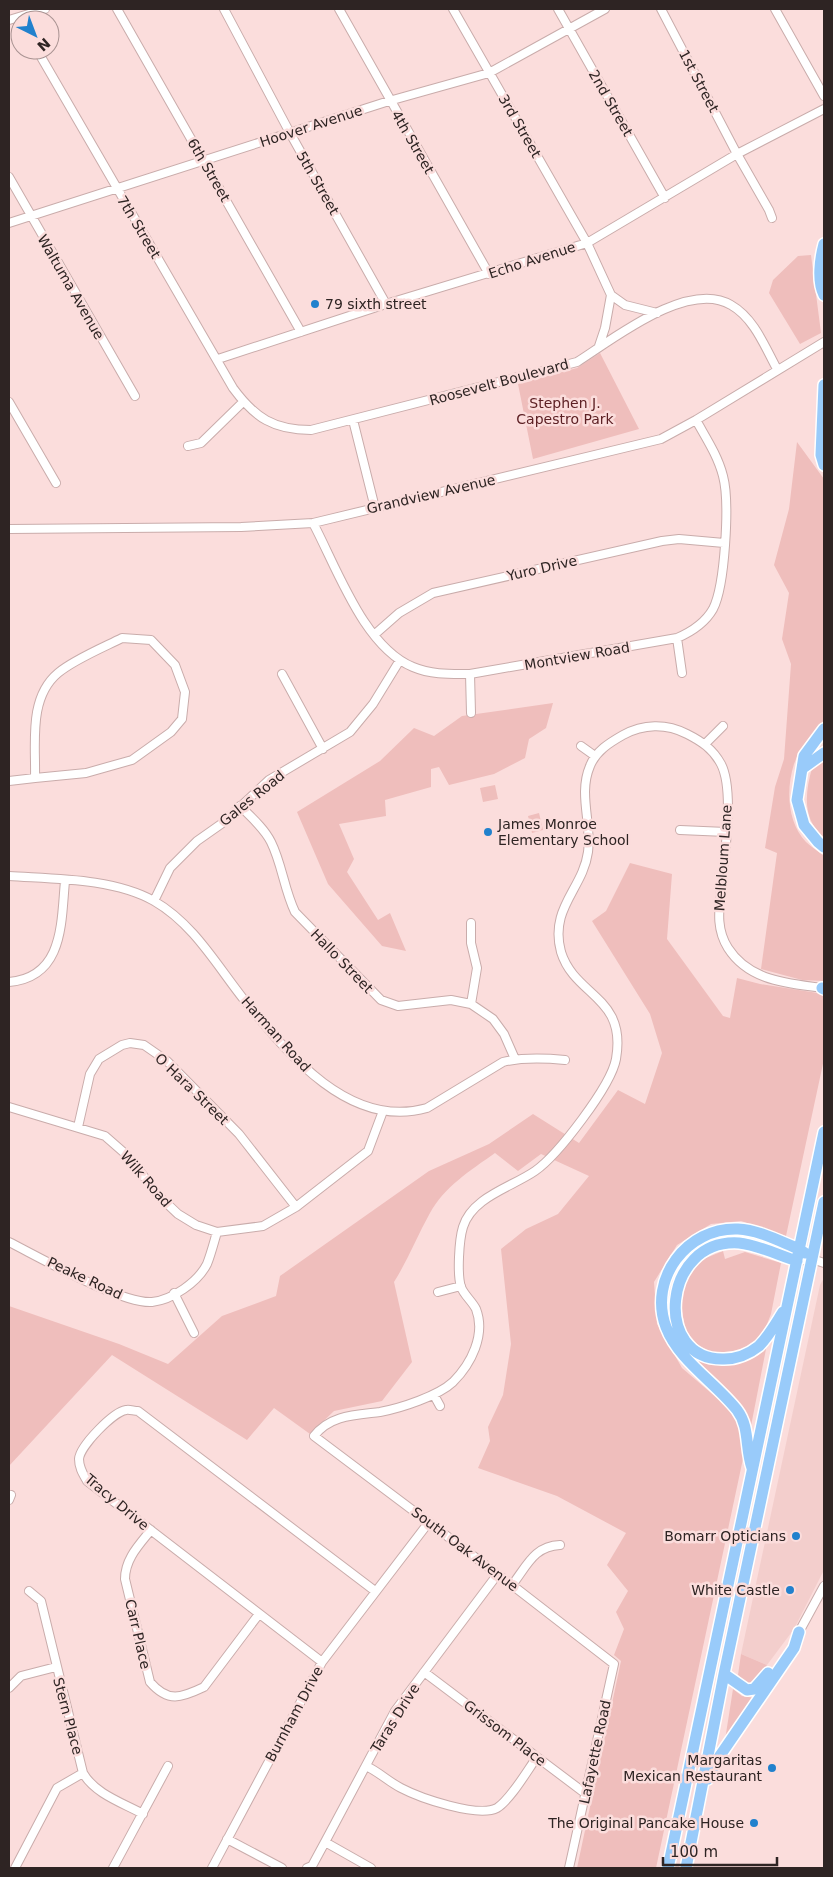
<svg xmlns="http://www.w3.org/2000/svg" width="833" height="1877" viewBox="0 0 833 1877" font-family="'DejaVu Sans',sans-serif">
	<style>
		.built { fill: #f3cecc }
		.green { fill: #efbebc }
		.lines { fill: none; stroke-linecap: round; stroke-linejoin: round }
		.minor-casing { stroke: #c9acab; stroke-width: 10 }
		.highway-casing { stroke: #fff; stroke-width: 14 }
		.minor { stroke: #fff; stroke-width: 8 }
		.highway { stroke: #99cbfa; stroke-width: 11 }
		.poi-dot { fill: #2181cd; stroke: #fbdddc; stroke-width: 2 }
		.labels { text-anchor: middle; stroke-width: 5; stroke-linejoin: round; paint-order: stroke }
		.street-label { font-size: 14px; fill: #2e2423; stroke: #fbdddc }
		.poi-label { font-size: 14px; fill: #2e2423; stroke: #fbdddc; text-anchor: end }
		.park-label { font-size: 14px; fill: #5d2024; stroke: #fbdddc }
	</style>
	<rect width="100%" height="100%" fill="#fbdddc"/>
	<path class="built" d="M824,1278V1570L794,1629L767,1665L741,1654L820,1285Z"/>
	<path class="green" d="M811,255L821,333L800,344L769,293L773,280L798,256Z
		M600,353L639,429L533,459L518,384L577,368Z
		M797,442L824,479V720C813,733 800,747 794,764C786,789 787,822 806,842C811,847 818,851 824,856V981L802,980L761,969L777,853L765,848L775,787L784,759L791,664L782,639L789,593L774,565L789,509Z
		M553,703L546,728L529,739L525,758L494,774L449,785L439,767L431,769V787L385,800L386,816L339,824L354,859L347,872L378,920L390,913L406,951L382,946L328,884L297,812L380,761L414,728L434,736L462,716Z
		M824,760V837C802,820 805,793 812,768Z
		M495,785L498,799L483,802L480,788Z
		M539,813L543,830L532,833L528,816Z
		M630,863L672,874L667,939L723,1016L730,1018L737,978L760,984L824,994V1059L786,1236L741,1221L711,1224L677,1245L654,1282L657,1324L682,1368L731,1410L744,1434V1454L656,1868H577L621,1661L614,1655L624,1629L616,1612L628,1591L607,1565L626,1533L557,1496L478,1468L490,1441L488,1427L503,1395L511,1344L501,1249L526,1229L558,1214L589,1176L541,1154L518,1171L495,1153C471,1170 444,1187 430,1213C417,1236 408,1260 394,1282L412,1362L382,1401L334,1411L310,1434L274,1408L247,1440L112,1355L9,1466V1306L119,1344L168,1364L222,1316L276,1296L280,1276L429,1171L489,1144L533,1114L579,1143L618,1090L645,1104L662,1053L650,1014L592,921L606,911Z
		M723,1251L725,1259L745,1252L781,1263L771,1314L763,1334L753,1345L732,1355L713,1354L698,1345L686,1331L680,1302L688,1274L701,1260Z
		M764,1347L766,1349L751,1426H749L740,1406L689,1352L708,1361Z
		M741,1654L767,1665L757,1679L747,1684L738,1675Z
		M733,1689L742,1696L755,1698L725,1740Z"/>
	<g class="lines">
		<defs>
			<path id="minor" d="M117,9L301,332
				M224,9L290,133L386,304
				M339,9L489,274
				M453,9L587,243L611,295L625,305L657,313
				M558,9L665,198
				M661,9L737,154L769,210L772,218
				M775,9L824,96
				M9,20L45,9
				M37,50L233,388C255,418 274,430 311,430L577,362C612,340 688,279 731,305C754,318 765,347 777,369
				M9,177L135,396
				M9,223L389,101L489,73L605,9
				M599,346L605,328L611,295
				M218,359L386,304L587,243L737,154L824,109
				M9,402L56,483
				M353,420L375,508
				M188,446L201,443L243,402
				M313,523C337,568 364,647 413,667C432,675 451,674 470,674L677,638C691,632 705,623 713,609C725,586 730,502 723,476C718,456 706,438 696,420
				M9,529L241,527L313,523L661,439L696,420L824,342
				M374,635L399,613L433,593L662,541L679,539L724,543
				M122,638L151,640L175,665L185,692L182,719L171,732L132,760L86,773L35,778C36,744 28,698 58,673C73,660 104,647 122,638Z
				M677,638L682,673
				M282,674L323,749
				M470,674L471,713
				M705,744L723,726
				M581,746L595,756
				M9,781L35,778
				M240,806C251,817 264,828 271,842C282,864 284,889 295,912L381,1000L398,1006L451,1000L471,1004L493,1019L504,1034L515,1059
				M680,830L726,832
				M9,876C54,879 113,878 154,901C194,924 217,966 245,1001C288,1054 350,1130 427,1108L503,1062C523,1057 544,1058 565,1060
				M154,901L170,868L197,841L224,822L269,780L350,732L373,704L400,660
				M9,982C64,977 61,923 65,881
				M471,1004L477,968L471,943V923
				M9,1107L105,1136L129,1157L158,1195L178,1214L196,1225L217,1232L263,1226L296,1207L368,1151L383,1111
				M78,1127L90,1074L99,1059L122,1045L130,1043L144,1045L167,1061L239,1134L296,1207
				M9,1242C39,1257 121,1304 152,1302C172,1300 198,1282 207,1264C211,1254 214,1242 217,1232
				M797,1261L812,1259L824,1263
				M438,1292L461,1286
				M174,1293L194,1333
				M434,1395L440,1406
				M9,1500L11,1495
				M151,1530C139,1545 125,1559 125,1579L150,1682C168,1703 181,1698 204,1687L259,1614
				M512,1585C527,1566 534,1546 560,1545
				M29,1591L41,1601L83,1773C95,1794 123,1803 143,1814
				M799,1632L824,1586
				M322,1662L87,1481C83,1474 79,1468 79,1459C80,1446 113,1412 126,1410C129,1409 134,1411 138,1411L375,1591
				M424,1672L586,1794
				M9,1688L21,1676L56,1667
				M366,1766C379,1772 389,1782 401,1788C420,1798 478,1818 497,1808C511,1799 527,1771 537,1757
				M227,1839L282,1868
				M325,1842L371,1868
				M15,1868L57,1788L83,1773
				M113,1868L168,1766
				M212,1868L322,1662L429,1522
				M307,1868L312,1866L325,1842L395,1711L497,1575
				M569,1868L614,1664L512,1585L314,1436C330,1415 355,1415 380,1412C401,1408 438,1396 453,1382C471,1364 486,1335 476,1309C472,1301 464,1295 461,1287C457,1274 459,1240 463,1227C472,1197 512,1187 535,1171C558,1155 611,1086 616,1059C627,996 575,997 561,952C549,908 583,889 588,852C592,823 578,794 590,766C596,751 609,743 623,735C643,724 666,723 687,734C701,741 713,749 721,764C735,791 724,859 721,890C719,910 716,929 728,948C749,981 787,983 822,988"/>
			<path id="highway" d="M824,244C820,259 817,281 824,295
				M824,385L821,455L824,465
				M824,729L804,756L797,800L804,825L818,842L824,847
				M803,768L824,753
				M822,988L824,989
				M783,1312C776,1323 769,1336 759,1346C749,1354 737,1359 724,1359C652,1361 662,1238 739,1243C758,1245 778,1255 797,1261
				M752,1468C745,1448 750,1427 737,1410C715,1382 679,1361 666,1327C648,1279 687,1227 738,1229C759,1230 781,1242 799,1249L805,1253
				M724,1674L747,1690L754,1689L768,1673
				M708,1779L717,1760L794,1648L799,1632
				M668,1868L824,1132
				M686,1868L724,1674L824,1202"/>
		</defs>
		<use href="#minor" class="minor-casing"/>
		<use href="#highway" class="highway-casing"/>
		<use href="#minor" class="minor"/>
		<use href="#highway" class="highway"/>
	</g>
	<g class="poi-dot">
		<circle cx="315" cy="304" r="5"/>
		<circle cx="488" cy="832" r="5"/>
		<circle cx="796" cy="1536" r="5"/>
		<circle cx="790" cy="1590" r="5"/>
		<circle cx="772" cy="1768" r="5"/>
		<circle cx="754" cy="1823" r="5"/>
	</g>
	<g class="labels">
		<g class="street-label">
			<text transform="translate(699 81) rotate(62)" y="5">1st Street</text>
			<text transform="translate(611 103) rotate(60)" y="5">2nd Street</text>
			<text transform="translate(311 126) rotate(-18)" y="5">Hoover Avenue</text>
			<text transform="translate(520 126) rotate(60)" y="5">3rd Street</text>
			<text transform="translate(413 142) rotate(60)" y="5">4th Street</text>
			<text transform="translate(209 170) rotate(60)" y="5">6th Street</text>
			<text transform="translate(318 183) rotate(60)" y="5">5th Street</text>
			<text transform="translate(139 227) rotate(59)" y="5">7th Street</text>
			<text transform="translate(532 260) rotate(-18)" y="5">Echo Avenue</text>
			<text transform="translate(71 287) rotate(60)" y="5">Waltuma Avenue</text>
			<text transform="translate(499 382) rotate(-15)" y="5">Roosevelt Boulevard</text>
			<text transform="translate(431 494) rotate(-13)" y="5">Grandview Avenue</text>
			<text transform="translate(542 568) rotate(-13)" y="5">Yuro Drive</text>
			<text transform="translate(577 656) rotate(-10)" y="5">Montview Road</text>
			<text transform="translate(252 798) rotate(-39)" y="5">Gales Road</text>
			<text transform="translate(723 858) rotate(-86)" y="5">Melbloum Lane</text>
			<text transform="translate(342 961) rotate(46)" y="5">Hallo Street</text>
			<text transform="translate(276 1034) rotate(48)" y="5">Harman Road</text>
			<text transform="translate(192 1089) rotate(44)" y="5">O Hara Street</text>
			<text transform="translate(146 1179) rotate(49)" y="5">Wilk Road</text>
			<text transform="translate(85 1278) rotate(25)" y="5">Peake Road</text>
			<text transform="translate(117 1502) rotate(40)" y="5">Tracy Drive</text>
			<text transform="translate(465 1549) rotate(37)" y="5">South Oak Avenue</text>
			<text transform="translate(138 1634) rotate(77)" y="5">Carr Place</text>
			<text transform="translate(294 1714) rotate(-62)" y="5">Burnham Drive</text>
			<text transform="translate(68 1716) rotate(75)" y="5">Stern Place</text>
			<text transform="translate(395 1718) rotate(-58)" y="5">Taras Drive</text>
			<text transform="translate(505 1733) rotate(37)" y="5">Grissom Place</text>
			<text transform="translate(595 1752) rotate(-78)" y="5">Lafayette Road</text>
		</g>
		<g class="poi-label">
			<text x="325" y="309" text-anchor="start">79 sixth street</text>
			<text x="498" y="829" text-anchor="start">James Monroe<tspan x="498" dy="16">Elementary School</tspan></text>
			<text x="786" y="1541">Bomarr Opticians</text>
			<text x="780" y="1595">White Castle</text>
			<text x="762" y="1765">Margaritas<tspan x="762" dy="16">Mexican Restaurant</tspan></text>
			<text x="744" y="1828">The Original Pancake House</text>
		</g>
		<g class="park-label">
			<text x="565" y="408">Stephen J.<tspan x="565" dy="16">Capestro Park</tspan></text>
		</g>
	</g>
	<rect width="833" height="1877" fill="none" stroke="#2e2423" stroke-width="20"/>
	<g transform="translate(35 35) rotate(138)"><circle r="24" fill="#fbdddc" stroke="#a99392"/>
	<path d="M0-4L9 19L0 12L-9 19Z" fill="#2181cd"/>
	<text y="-8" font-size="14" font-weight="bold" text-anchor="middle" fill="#2e2423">N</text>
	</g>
	<path d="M663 1857v8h114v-8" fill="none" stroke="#2e2423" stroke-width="2.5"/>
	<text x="670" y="1857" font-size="15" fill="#2e2423" stroke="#fbdddc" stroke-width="4" paint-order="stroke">100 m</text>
</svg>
